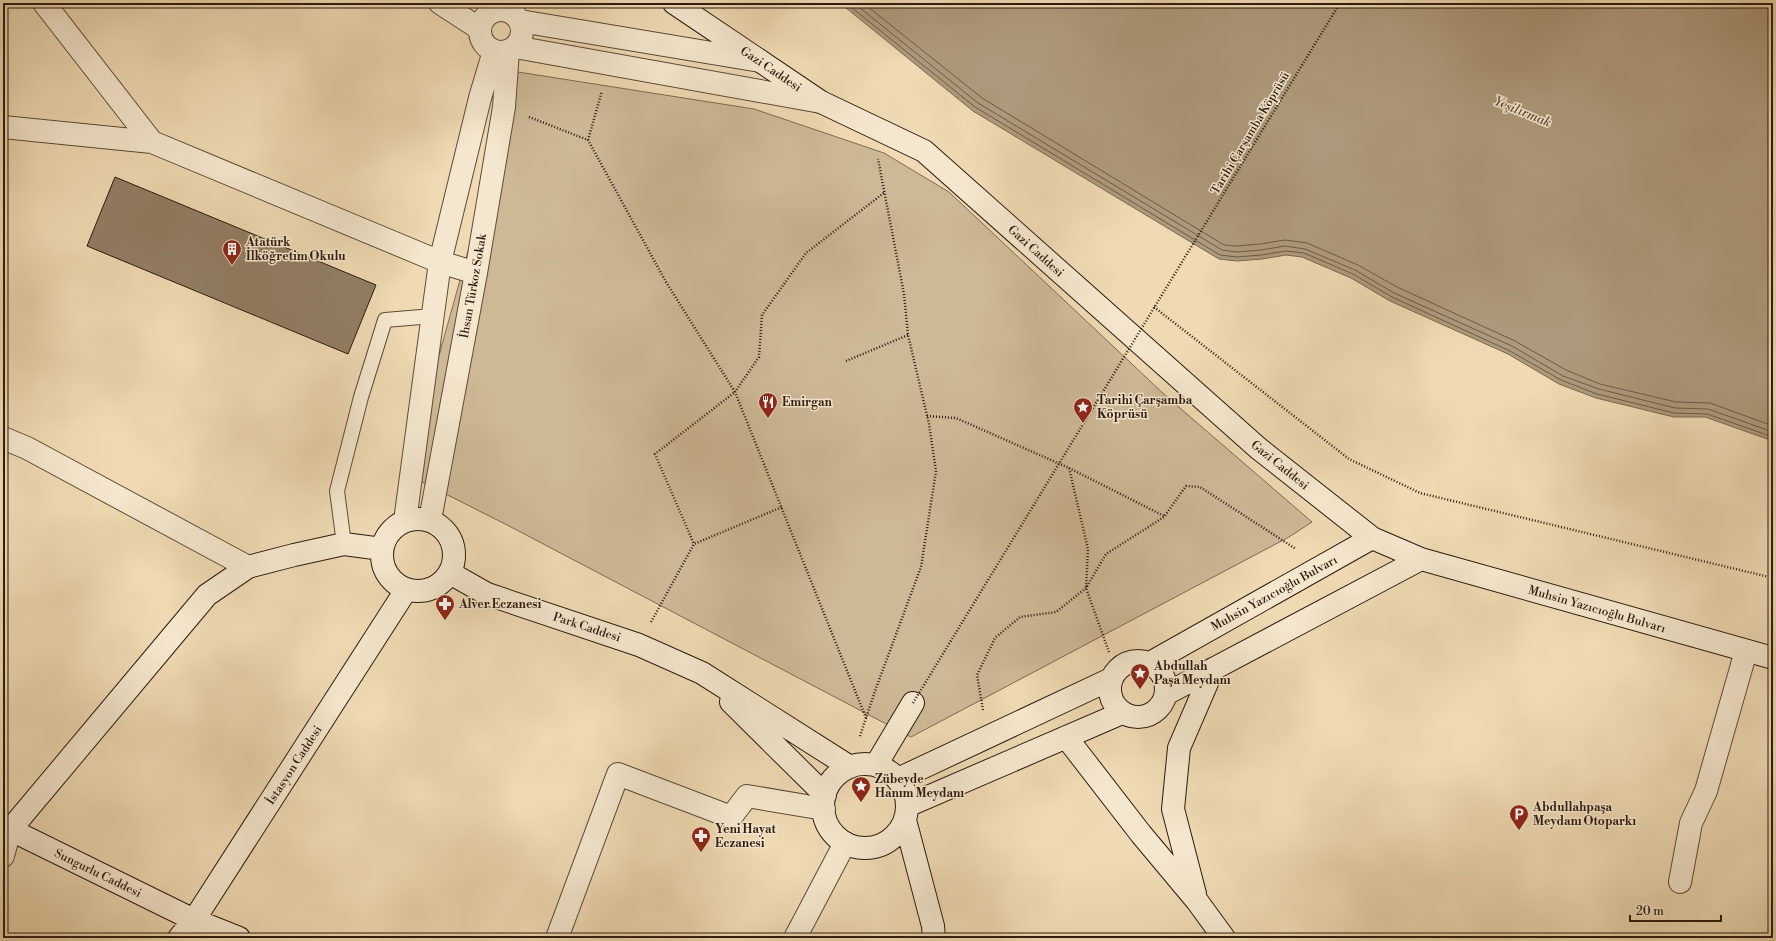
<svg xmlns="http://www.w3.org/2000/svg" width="1776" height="941" viewBox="0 0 1776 941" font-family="'Libre Bodoni',serif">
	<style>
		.green { fill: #ceb997; stroke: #7e6a53 }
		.water { fill: #ad997b; stroke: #7a6650 }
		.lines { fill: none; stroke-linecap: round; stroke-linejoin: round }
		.shore { stroke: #6d5a45; stroke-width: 1 }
		.building { fill: #927e64; stroke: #2d1a0f }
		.lane-casing { stroke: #5e4a38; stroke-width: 16 }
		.street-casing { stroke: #5e4a38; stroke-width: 24 }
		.secondary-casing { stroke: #2d1a0f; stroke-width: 24 }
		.path { stroke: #2d1a0f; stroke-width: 2.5; stroke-dasharray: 1 2; stroke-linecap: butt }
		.lane { stroke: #f5e7ce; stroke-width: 14 }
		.street { stroke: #f5e7ce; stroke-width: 22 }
		.secondary { stroke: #f5e7ce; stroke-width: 22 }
		.path-bridge { stroke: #2d1a0f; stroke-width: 2.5; stroke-dasharray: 1 2; stroke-linecap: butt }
		.labels { text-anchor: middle; stroke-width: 3; stroke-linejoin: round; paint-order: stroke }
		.street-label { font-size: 12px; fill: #2d1a0f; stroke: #f5e7ce }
		.poi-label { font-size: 12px; font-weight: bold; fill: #2d1a0f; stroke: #f5e7ce; text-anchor: start }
		.water-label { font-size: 13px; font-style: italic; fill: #604d3a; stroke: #f5e7ce }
	</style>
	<rect width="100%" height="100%" fill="#efdab3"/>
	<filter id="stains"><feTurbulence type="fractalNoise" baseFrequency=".005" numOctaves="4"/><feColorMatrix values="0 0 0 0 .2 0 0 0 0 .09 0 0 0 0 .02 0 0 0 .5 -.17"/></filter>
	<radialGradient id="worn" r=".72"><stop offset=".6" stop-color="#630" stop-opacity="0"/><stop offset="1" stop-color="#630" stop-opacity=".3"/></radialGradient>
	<path class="green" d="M518,72L754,109L884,153L949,192L1166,396L1312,522L1289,537L911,737L509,526L406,474Z"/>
	<path class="water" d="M840,3H1773V441L1705,417H1674L1596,398L1559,384L1508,354L1390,301L1351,278L1302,257L1286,255L1262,259L1237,261L1219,259L973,111Z"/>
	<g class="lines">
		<path class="shore" d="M846,3L975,107L1220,255L1237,257L1261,255L1286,251L1304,253L1353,274L1392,297L1510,351L1561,380L1597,394L1674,413L1707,414L1773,437
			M854,3L978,103L1222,250L1237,252L1261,250L1285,246L1305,249L1355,270L1394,293L1512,346L1563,376L1599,389L1675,408L1708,409L1773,432
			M863,3L982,98L1224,245L1237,246L1260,244L1285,240L1307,243L1358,265L1397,287L1515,341L1566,370L1600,384L1676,402L1710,403L1773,426"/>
	</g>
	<path class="building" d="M115,177L376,285L348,354L87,246Z"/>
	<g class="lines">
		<defs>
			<path id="lane" d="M344,544L337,491L361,397L385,320L433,316"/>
			<path id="street" d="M44,3L152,142L440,262L476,273
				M440,3L480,29
				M480 31a21 21 0 1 1 42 0a21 21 0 1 1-42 0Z
				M520,21L760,61
				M515,47L821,102
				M3,127L152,142
				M3,438L27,448L248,567
				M430,520L476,273L504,107L508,51
				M405,521L440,262L480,98L494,51
				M3,856L10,830
				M1680,882L1691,823L1706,791L1746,651
				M557,938L618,774L731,817L747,796L824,809
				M795,938L845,843"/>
			<path id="secondary" d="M674,3L821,102L924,151L1258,448L1372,538L1421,559L1773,658
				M504,9L507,3
				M382 555a36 36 0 1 1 72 0a36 36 0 1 1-72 0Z
				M450,573L487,594L639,645L702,673L850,767
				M1110 689a28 28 0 1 1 56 0a28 28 0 1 1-56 0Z
				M1150,663L1372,538
				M1166,694L1421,559
				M731,702L825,795
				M1066,737L1141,834L1197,901L1224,938
				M823 806a42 42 0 1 1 84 0a42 42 0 1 1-84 0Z
				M876,765L913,703
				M898,779L1111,679
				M907,806L1122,713
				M905,820L933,926L934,938
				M3,826L194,920L239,938
				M10,830L207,595L248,567L294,555L344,544L382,549
				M1195,894L1173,809L1179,748L1213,669
				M179,938L194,920L406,590"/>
		</defs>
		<use href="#lane" class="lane-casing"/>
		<use href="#street" class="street-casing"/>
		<use href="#secondary" class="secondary-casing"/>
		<path class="path" d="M529,117L588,140L666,282L735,392L655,454L694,544
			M588,140L602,91
			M1154,307L1349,459L1420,493L1773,578
			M846,361L908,335
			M927,416L956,418L1069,468L1088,549L1086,588L1109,652
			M1069,468L1164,516
			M651,622L694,544L782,507
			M983,710L977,675L995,638L1020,617L1056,612L1086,588L1106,554L1164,517L1186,486L1200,487L1296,549
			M866,718L735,392L759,357L762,315L806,253L885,192
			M860,736L875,691L921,567L936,471L929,424L908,335L904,294L878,159"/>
		<use href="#lane" class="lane"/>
		<use href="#street" class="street"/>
		<use href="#secondary" class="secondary"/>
		<path class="path-bridge" d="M913,703L1340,3"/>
	</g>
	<defs>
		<symbol id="building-pin" viewBox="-11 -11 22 30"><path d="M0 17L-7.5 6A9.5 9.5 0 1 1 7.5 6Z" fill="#8f2418" stroke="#f5e7ce"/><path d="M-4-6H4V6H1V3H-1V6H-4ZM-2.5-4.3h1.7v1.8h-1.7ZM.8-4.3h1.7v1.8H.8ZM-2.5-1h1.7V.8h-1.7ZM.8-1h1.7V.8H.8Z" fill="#fff"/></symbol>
		<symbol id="restaurant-pin" viewBox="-11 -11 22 30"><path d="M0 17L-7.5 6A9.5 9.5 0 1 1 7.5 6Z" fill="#8f2418" stroke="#f5e7ce"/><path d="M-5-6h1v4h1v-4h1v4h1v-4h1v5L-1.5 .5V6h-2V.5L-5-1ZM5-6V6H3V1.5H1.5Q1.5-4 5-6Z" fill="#fff"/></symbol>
		<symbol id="sight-pin" viewBox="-11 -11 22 30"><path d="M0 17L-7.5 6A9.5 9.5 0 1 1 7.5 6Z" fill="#8f2418" stroke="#f5e7ce"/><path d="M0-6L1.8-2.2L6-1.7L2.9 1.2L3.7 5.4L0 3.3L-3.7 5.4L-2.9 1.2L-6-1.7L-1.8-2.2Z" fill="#fff"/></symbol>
		<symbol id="pharmacy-pin" viewBox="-11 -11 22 30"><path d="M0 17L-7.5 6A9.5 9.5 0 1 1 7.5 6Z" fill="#8f2418" stroke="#f5e7ce"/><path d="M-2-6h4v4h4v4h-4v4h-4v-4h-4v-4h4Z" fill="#fff"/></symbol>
		<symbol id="parking-pin" viewBox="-11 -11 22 30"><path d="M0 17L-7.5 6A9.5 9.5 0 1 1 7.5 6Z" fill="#8f2418" stroke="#f5e7ce"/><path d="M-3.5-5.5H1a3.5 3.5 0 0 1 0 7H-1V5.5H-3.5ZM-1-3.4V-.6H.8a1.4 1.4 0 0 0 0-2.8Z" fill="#fff"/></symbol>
	</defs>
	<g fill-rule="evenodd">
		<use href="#building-pin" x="221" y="238" width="22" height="30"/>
		<use href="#restaurant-pin" x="757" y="391" width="22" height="30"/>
		<use href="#sight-pin" x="1072" y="396" width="22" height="30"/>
		<use href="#pharmacy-pin" x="434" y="593" width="22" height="30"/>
		<use href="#sight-pin" x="1129" y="662" width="22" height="30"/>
		<use href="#sight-pin" x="850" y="775" width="22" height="30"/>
		<use href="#parking-pin" x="1508" y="803" width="22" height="30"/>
		<use href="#pharmacy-pin" x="690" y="825" width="22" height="30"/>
	</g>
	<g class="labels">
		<g class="street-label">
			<text transform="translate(771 69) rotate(34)" y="4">Gazi Caddesi</text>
			<text transform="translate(1250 133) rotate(-59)" y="4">Tarihi Çarşamba Köprüsü</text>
			<text transform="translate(1036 251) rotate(42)" y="4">Gazi Caddesi</text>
			<text transform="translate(473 286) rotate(-80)" y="4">İhsan Türkoz Sokak</text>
			<text transform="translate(1280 465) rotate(39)" y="4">Gazi Caddesi</text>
			<text transform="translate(1274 593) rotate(-29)" y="4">Muhsin Yazıcıoğlu Bulvarı</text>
			<text transform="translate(1597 609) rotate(16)" y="4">Muhsin Yazıcıoğlu Bulvarı</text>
			<text transform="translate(587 627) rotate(18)" y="4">Park Caddesi</text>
			<text transform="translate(294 765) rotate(-57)" y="4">İstasyon Caddesi</text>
			<text transform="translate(98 873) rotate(26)" y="4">Sungurlu Caddesi</text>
		</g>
		<g class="poi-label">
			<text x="246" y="246">Atatürk<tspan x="246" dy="14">İlköğretim Okulu</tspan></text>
			<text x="1097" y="404">Tarihi Çarşamba<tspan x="1097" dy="14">Köprüsü</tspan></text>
			<text x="782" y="406">Emirgan</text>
			<text x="459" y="608">Alver Eczanesi</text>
			<text x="1154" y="670">Abdullah<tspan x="1154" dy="14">Paşa Meydanı</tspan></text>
			<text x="875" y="783">Zübeyde<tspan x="875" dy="14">Hanım Meydanı</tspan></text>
			<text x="1533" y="811">Abdullahpaşa<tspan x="1533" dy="14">Meydanı Otoparkı</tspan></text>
			<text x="715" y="833">Yeni Hayat<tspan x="715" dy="14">Eczanesi</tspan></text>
		</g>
		<g class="water-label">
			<text transform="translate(1523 111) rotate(22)" y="5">Yeşilırmak</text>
		</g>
	</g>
	<rect width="1776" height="941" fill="none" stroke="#efdab3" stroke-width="16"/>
	<rect x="4" y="4" width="1768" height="933" fill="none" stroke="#2d1a0f" stroke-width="2"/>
	<rect x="8" y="8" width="1760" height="925" fill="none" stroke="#2d1a0f"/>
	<path d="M1630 915v6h91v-6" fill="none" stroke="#2d1a0f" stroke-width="2"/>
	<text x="1636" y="915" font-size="12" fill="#2d1a0f" stroke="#f5e7ce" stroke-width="3" paint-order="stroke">20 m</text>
	<rect width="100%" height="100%" filter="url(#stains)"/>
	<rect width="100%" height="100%" fill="url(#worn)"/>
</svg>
